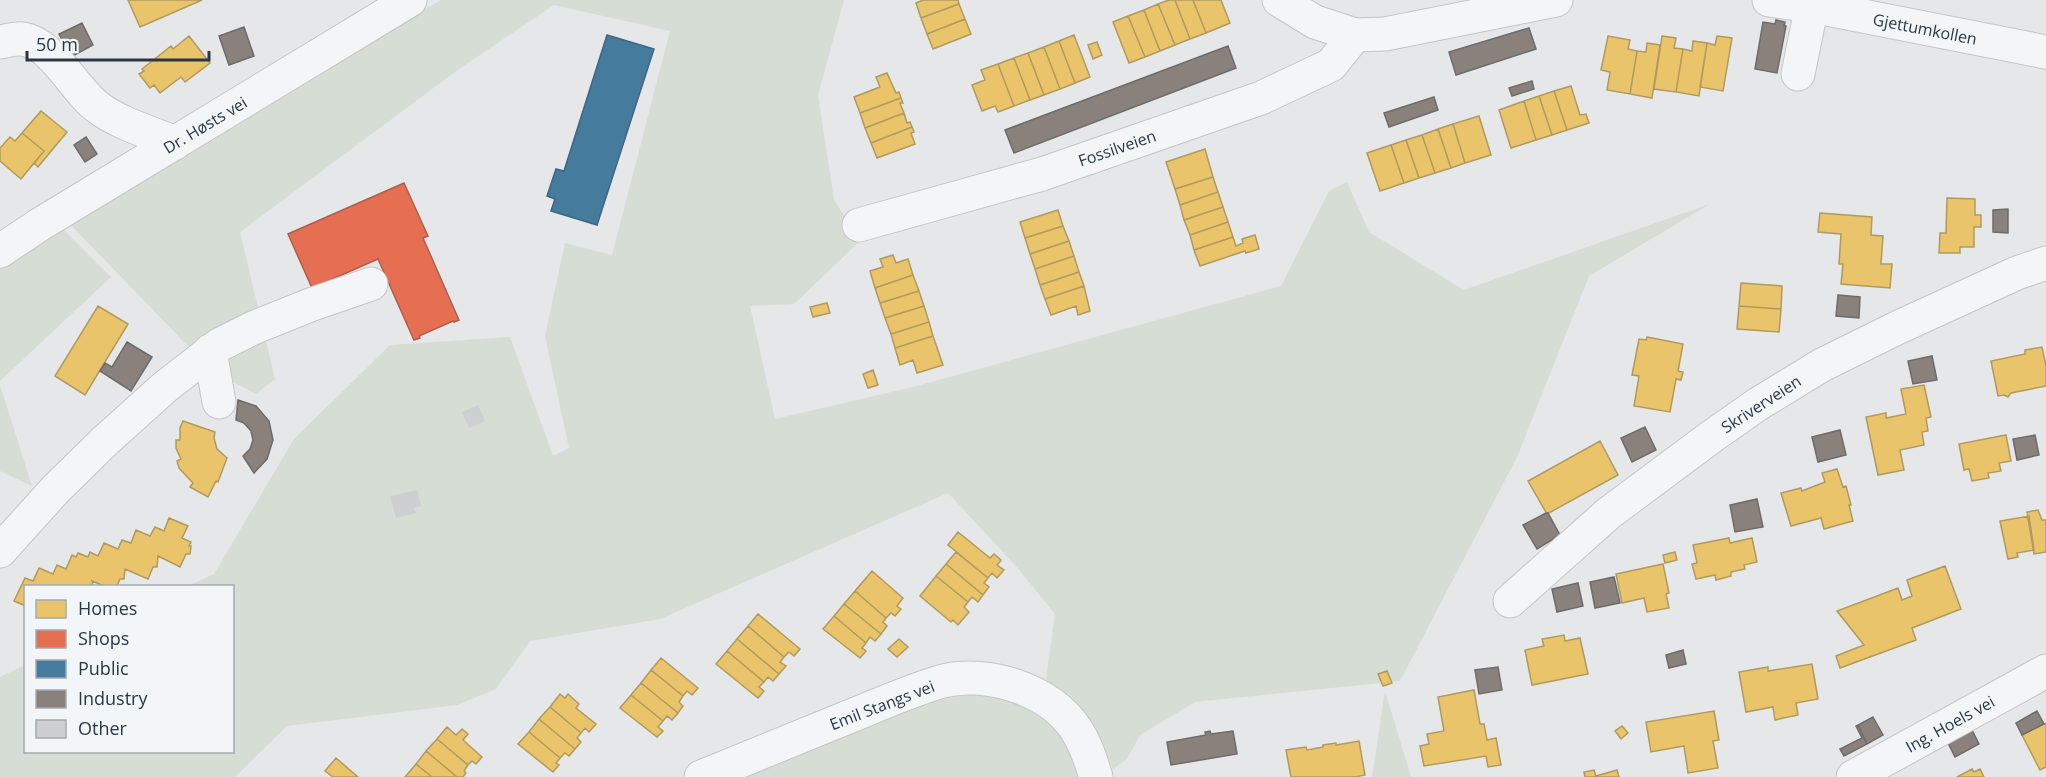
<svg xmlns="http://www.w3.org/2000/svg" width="2046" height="777" viewBox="0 0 2046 777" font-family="'Open Sans',sans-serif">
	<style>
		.green { fill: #d6ddd4 }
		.homes { fill: #e9c46a; stroke: #b09a5f; stroke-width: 1.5 }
		.shops { fill: #e76f51; stroke: #ae5e4d; stroke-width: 1.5 }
		.public { fill: #457b9d; stroke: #3d6782; stroke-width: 1.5 }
		.industry { fill: #8a817c; stroke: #6d6b6b; stroke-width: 1.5 }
		.building { fill: #cdcfd2 }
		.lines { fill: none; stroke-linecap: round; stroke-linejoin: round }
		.minor-casing { stroke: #c3c5c7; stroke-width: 35 }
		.minor { stroke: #f4f5f6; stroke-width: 33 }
		.labels { text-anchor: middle; stroke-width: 6; stroke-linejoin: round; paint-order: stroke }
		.street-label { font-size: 16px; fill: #2a3744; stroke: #f2f6f8 }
	</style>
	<rect width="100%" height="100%" fill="#e5e7e9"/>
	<path class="green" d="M441,0H844L818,95L834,200L860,241L794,304L750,306L775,419L913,387L1281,286L1329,191L1347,182L1369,232L1464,290L1710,204L1589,276L1517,457L1400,681L1195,702L1140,735L1127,759L1113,769L1094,727L1046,679L1055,614L1016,566L948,493L660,619L530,641L496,689L457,705L287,726L235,777H0V677L25,665L26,752H232V586H188L214,574L294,439L390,345L510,337L553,456L569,448L545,336L565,243L612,255L670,31L554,5L459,69L240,232L275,379L256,394L212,371L66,220L179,150Z
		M59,225L111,277L0,381V266Z
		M0,385L32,486L0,471Z
		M990,684L1051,722L1069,747L1083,777H719L901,703Z
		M1385,691L1411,777H1372Z"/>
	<path class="homes" d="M128,0H202L140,27Z
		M923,0H958L959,4L921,18L916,3Z
		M1169,0H1175L1190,39L1175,45L1158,4Z
		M1175,0H1193L1206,33L1190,39Z
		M1193,0H1221L1230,23L1206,33Z
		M959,4L965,19L927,34L921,18Z
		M1158,4L1175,45L1160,51L1144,10Z
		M1144,10L1160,51L1145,57L1128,16Z
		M1128,16L1145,57L1129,63L1113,22Z
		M965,19L971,34L933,49L927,34Z
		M1074,35L1090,77L1075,83L1059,41Z
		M189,36L210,63L185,82L181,77L160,93L154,85L150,88L139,74L144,71L142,69L171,46L173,49Z
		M1608,36L1630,40L1628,49L1637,51L1630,94L1607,90L1610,72L1601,70Z
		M1662,36L1676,38L1674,48L1683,49L1676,92L1654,89Z
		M1717,36L1732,38L1723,91L1700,87L1707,43L1715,45Z
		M1059,41L1075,83L1060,89L1044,47Z
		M1693,41L1707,43L1699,96L1676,92L1683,49L1692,51Z
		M1097,42L1102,55L1093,59L1088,45Z
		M1647,43L1660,45L1652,98L1630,94L1637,51L1646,52Z
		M1044,47L1060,89L1044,95L1028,53Z
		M1028,53L1044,95L1030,100L1014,58Z
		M1014,58L1030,100L1014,106L998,64Z
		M998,64L1014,106L998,112L995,106L982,111L972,85L985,80L981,70Z
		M887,73L896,93L899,92L901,98L860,113L854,97L880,87L876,77Z
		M1571,86L1580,115L1586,114L1589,123L1567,130L1554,91Z
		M1554,91L1567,130L1552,135L1539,96Z
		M1539,96L1552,135L1536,140L1524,101Z
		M901,98L903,103H900L904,113L865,128L860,113Z
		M1524,101L1536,140L1511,148L1499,110Z
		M41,111L67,132L38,167L34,163L44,151L22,133Z
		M904,113L907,123L910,122L912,127L871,143L865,128Z
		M1479,116L1491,155L1465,163L1453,124Z
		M1453,124L1465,163L1451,168L1438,129Z
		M912,127L914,132L911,133L915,144L877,158L871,143Z
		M1438,129L1451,168L1435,173L1422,135Z
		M22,133L44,151L21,179L0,161V148L10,137L15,141Z
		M1422,135L1435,173L1419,178L1406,140Z
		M1406,140L1419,178L1404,183L1391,145Z
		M1391,145L1404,183L1380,191L1367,153Z
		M1205,149L1213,177L1175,189L1166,162Z
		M1213,177L1218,192L1180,205L1175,189Z
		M1218,192L1223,207L1184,220L1180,205Z
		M1947,198L1975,199V215H1981V227H1974V247H1960V253H1939L1940,233H1946Z
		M1223,207L1228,222L1190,235L1184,220Z
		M1058,210L1063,226L1025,238L1020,222Z
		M1820,213L1872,217L1871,235L1883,236L1881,264H1892L1890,288L1841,284L1843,264H1839L1841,234L1818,232Z
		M1228,222L1233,237L1194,250L1190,235Z
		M1063,226L1069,241L1030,254L1025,238Z
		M1255,235L1259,249L1246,253L1245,251L1200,266L1194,250L1233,237L1236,246L1243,243L1242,239Z
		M1069,241L1074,256L1035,269L1030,254Z
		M893,255L896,263L908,259L913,275L875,288L870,271L883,267L880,259Z
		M1074,256L1079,272L1040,285L1035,269Z
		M1079,272L1084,286L1045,299L1040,285Z
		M913,275L919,291L880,303L875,288Z
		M1741,283L1782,286L1781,309L1739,306Z
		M1084,286L1090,311L1078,315L1076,306L1051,315L1045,299Z
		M919,291L924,306L885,318L880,303Z
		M827,303L830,313L813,317L810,307Z
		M98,306L128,324L85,395L55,376Z
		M924,306L929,322L891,334L885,318Z
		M1739,306L1781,309L1779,332L1737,329Z
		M929,322L933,336L895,348L891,334Z
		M933,336L943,365L917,373L913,360L900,365L895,348Z
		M1647,337L1683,344L1678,371L1683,372L1681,380L1676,379L1670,412L1634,406L1639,376L1632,375L1639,339L1646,340Z
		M2042,347L2046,366V386L2011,393L2008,397L2004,395L1998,396L1991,361L2025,354V350Z
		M873,370L878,385L868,388L863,374Z
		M1924,385L1931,417L1926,418L1928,431L1922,432L1924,445L1900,450L1904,470L1878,475L1866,417L1886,413V418L1906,414L1901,389Z
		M183,421L215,432L214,438L217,449L227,458L218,482L216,481L208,497L190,487L193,483L179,468L177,461L181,459L176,448V440H180V428Z
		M2006,435L2011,461L1999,463L2001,471L1988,473L1989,478L1972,481L1969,469L1964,470L1959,444Z
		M1600,441L1618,475L1547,514L1528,481Z
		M1837,469L1843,487L1846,486L1851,505H1849L1853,521L1824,529L1821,518L1791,526L1781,493L1801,488L1802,491L1825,482L1822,473Z
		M2038,510L2042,520H2046V552L2034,554L2027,512Z
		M2029,516L2034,550L2017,553L2018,557L2008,559L2000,521Z
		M169,518L188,526L182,538L191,542L189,546H191L190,554H186L180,567L158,556L157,567H153L148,579L125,569L124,579H120L117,586H104L92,581L93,586H26V606L14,601L25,578L33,581L39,568L53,574L57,565L66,569L72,555L76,557L78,553L88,557L90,552L98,556L104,543L118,549L122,540L131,543L136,530L150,536L155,527L164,531Z
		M958,532L990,558L994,554L1001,560L997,565L1004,570L997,578L992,573L988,578L948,545Z
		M1729,538L1730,543L1752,538L1757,562L1744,565L1745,569L1731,572V576L1716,580L1715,575L1696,579L1692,564L1697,563L1693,545Z
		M956,552L988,578L984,583L989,587L983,595L946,564Z
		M1675,552L1677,560L1665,563L1663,555Z
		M946,564L983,595L978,602L972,597L968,602L936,576Z
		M1663,564L1669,593L1666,594L1669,608L1647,612L1644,598L1622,603L1616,574Z
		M1945,566L1961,609L1912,628L1916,640L1840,668L1836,656L1864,645L1837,611L1898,588L1902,600L1912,596L1907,580Z
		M872,571L903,598L897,606L901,609L895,616L891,613L886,618L855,591Z
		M936,576L968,602L964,607L969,612L958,625L953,620L951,622L920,596Z
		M855,591L886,618L883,622L887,626L881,634L844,604Z
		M844,604L881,634L875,641L870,637L866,643L834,616Z
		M758,614L800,649L794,656L789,652L784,657L748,626Z
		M834,616L866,643L862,648L866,651L860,658L823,629Z
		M748,626L784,657L780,662L786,666L779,674L737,639Z
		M1564,635L1565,641L1580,638L1588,674L1532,685L1525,650L1544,646L1542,639Z
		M737,639L779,674L773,681L768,677L764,682L727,651Z
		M899,639L908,647L897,657L888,649Z
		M727,651L764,682L759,687L764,691L758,698L716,664Z
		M661,658L698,688L692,695L687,691L683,696L651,670Z
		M1812,664L1818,699L1796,703L1798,715L1775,720L1773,707L1746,712L1739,672L1768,667V671Z
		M651,670L683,696L679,702L683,706L678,713L641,683Z
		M1387,671L1392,683L1383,686L1378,674Z
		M641,683L678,713L672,720L667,716L663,721L631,695Z
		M1474,690L1480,724H1484L1487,740L1496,738L1501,765L1488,767L1486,756L1424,766L1420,746L1429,744L1427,734L1444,731L1438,697Z
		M560,694L565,698L568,694L579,704L576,708L596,724L589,732L585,728L581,733L550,707Z
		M631,695L663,721L658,727L663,731L657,737L620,708Z
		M550,707L581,733L577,738L581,742L575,749L539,719Z
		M1714,711L1719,740L1713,741L1718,768L1688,773L1684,746L1651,752L1646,722Z
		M539,719L575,749L569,756L565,753L560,758L529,732Z
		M2046,723V767L2040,770L2022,735Z
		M1622,726L1628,733L1621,739L1615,731Z
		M447,727L456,735L462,729L468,734L463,740L482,757L476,764L472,761L468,765L437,739Z
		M529,732L560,758L556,763L559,765L553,772L518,744Z
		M437,739L468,765L464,771L466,773L463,777H457L426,751Z
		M1359,741L1365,775L1355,777H1291L1286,750L1306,747L1307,750L1323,747V745L1336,743V745Z
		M426,751L457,777H432L416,764Z
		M336,758L358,777H333L325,771Z
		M416,764L432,777H405Z
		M1972,769L1974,772L1980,769L1984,777H1957Z
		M1594,770L1596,776L1617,770L1619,777H1585L1584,772Z"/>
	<path class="shops" d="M404,183L428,236L423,238L459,320L454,322L453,321L419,336L420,338L414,340L378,259L312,288L288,234Z"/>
	<path class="public" d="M607,35L654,49L597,225L551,211L555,199L547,196L556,169L564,171Z"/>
	<path class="industry" d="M1776,20L1785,22L1784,26H1786L1777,73L1755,69L1763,22L1775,24Z
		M82,23L93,45L71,57L59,34Z
		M244,27L254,56L229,65L219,36Z
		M1529,28L1536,49L1456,75L1449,52Z
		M1228,46L1236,68L1014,153L1005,130Z
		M1532,81L1534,89L1512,96L1509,88Z
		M1434,97L1438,110L1389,127L1384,113Z
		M86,137L97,154L85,162L74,145Z
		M2008,209V233L1993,232V210Z
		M1838,295L1860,297L1859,318L1836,316Z
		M127,342L152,357L131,391L100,371L105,363L112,367Z
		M1932,356L1937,380L1913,384L1908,361Z
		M238,400L256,406L269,421L273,440L267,459L254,473L243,456L250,449L253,440L251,431L244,423L236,420Z
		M1645,427L1656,450L1632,462L1621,438Z
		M1840,430L1846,455L1818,462L1812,437Z
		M2035,435L2039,455L2017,460L2013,439Z
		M1757,499L1763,527L1735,532L1730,505Z
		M1546,513H1548L1560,535L1537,549L1523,525Z
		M1614,577L1620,603L1595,608L1590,582Z
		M1578,583L1583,606L1557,612L1552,589Z
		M1683,650L1686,664L1669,668L1666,655Z
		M1498,667L1502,690L1479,694L1475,670Z
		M2037,711L2044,724L2022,735L2016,723Z
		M1873,717L1883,735L1867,744L1858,725Z
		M1858,725L1867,744L1844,756L1840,749L1862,738L1856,726Z
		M1971,728L1979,744L1955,757L1947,741Z
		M1210,731L1211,734L1233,731L1237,754L1171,765L1167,742L1206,735L1205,732Z"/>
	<path class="building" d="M478,405L485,421L469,428L462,412Z
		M417,490L421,506L414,508L416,513L396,518L390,496Z"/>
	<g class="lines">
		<defs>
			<path id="minor" d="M1279,0L1315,22L1355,35L1385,34L1556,0
				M1769,0L1812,6L2046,52
				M0,42C7,41 16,38 23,39C55,45 74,91 100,109C123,125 150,132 175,143
				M1798,74L1813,0
				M859,225L1042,174L1261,98L1331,65L1355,35
				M0,251L39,225L410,0
				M210,351L219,402
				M0,551L55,490L106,440L165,387L219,345L253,328L310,305L371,284
				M1510,601L1609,513L1711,437L1758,404L1822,365L1899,327L2017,273L2046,263
				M701,777C747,758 794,739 841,720C874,707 908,691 943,681C988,670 1052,690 1077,731C1086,745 1091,761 1096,777
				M1853,777L2046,671"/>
		</defs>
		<use href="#minor" class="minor-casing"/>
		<use href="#minor" class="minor"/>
	</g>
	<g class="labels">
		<g class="street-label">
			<text transform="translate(1925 29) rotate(11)" y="6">Gjettumkollen</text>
			<text transform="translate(205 125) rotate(-31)" y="6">Dr. Høsts vei</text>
			<text transform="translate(1117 148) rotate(-19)" y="6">Fossilveien</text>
			<text transform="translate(1761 404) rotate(-33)" y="6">Skriverveien</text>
			<text transform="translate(882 705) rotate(-21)" y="6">Emil Stangs vei</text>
			<text transform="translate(1950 724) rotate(-29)" y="6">Ing. Hoels vei</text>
		</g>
	</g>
	<rect x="24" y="585" width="210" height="168" fill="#f2f6f8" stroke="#a2aab0" stroke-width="1.5"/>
	<rect x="36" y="600" width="30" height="18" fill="#e9c46a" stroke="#a2aab0" stroke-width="1.5"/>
	<text x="78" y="615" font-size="18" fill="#2a3744">Homes</text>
	<rect x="36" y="630" width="30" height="18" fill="#e76f51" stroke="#a2aab0" stroke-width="1.5"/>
	<text x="78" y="645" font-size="18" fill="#2a3744">Shops</text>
	<rect x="36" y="660" width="30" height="18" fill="#457b9d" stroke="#a2aab0" stroke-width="1.5"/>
	<text x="78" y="675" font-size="18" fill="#2a3744">Public</text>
	<rect x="36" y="690" width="30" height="18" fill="#8a817c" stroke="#a2aab0" stroke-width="1.5"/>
	<text x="78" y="705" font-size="18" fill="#2a3744">Industry</text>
	<rect x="36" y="720" width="30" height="18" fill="#cdcfd2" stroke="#a2aab0" stroke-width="1.5"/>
	<text x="78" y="735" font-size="18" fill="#2a3744">Other</text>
	<path d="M27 51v9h182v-9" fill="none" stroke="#2a3744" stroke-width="3"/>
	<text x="36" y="51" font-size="18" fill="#2a3744" stroke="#f2f6f8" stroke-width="4.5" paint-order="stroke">50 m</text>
</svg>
